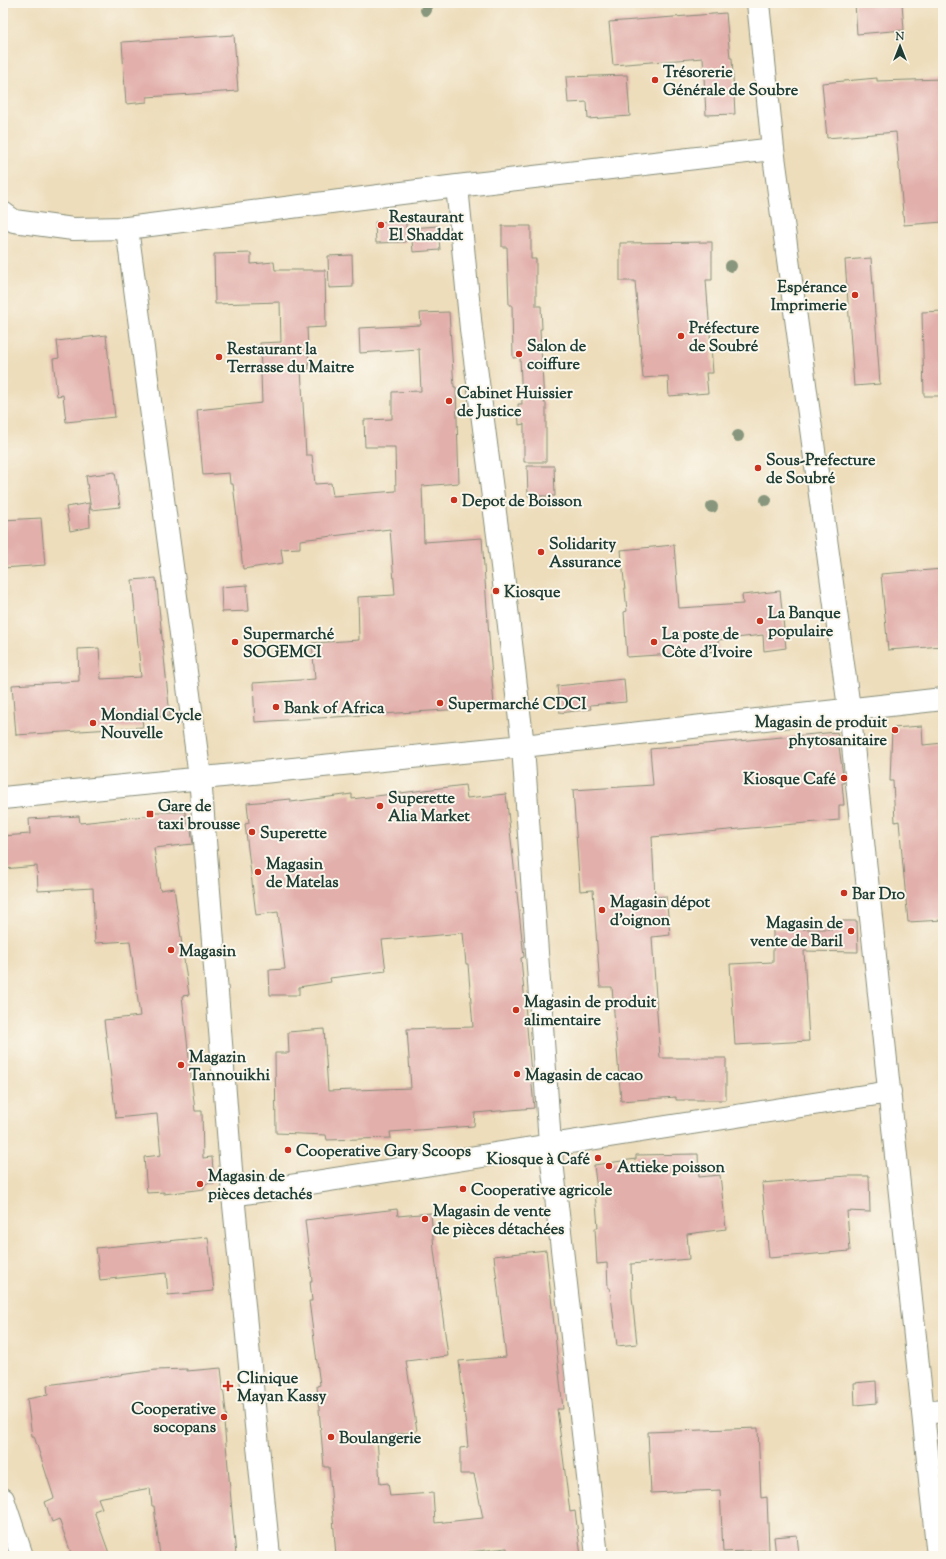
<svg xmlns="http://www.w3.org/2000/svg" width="946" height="1559" viewBox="0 0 946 1559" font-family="'Sorts Mill Goudy',serif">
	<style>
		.building { fill: #e2afab }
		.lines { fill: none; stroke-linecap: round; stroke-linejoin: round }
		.minor-casing { stroke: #868d78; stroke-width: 24 }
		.minor { stroke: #fff; stroke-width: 22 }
		.tree { fill: #87967c }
		.poi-dot { fill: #c8321e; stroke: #fbf7ec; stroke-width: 1.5 }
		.labels { text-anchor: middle; stroke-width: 4; stroke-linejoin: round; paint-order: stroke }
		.poi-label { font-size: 16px; font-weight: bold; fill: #1f3d34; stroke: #fbf7ec; text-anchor: start }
	</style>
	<rect width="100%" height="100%" fill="#fbf7ec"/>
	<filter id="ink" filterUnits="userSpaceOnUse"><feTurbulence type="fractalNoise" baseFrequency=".025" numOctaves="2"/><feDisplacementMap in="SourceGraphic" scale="8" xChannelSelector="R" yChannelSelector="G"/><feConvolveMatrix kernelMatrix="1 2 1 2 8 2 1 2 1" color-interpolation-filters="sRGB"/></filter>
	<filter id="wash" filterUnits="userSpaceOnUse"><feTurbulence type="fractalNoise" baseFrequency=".012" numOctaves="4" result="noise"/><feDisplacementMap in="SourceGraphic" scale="16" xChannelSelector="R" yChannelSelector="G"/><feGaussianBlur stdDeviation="0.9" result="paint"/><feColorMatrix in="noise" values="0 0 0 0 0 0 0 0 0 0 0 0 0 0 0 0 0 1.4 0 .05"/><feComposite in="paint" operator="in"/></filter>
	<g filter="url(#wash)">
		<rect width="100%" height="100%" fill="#edddbb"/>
		<g id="blocks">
			<path class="building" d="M855,3H902L904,30L857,34Z
				M726,13L730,58H732L735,114L706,115L703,58L613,65L609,22Z
				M234,35L238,91L147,97V102L126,104L122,42Z
				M627,75L630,116L588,119L587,102L568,103L566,77Z
				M877,78V81L943,79V222L904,225L896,132L827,138L822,83Z
				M406,221V242L376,243L375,222Z
				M438,226L440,250L413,252L411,228Z
				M502,226H531V259H536V306H541L542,329H540L544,403H546V462H524V424L519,425L518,404H522L520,357L513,358L512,305H509L507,247H502Z
				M712,242V280H706L713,373H706L708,393L669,396L668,376L643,378L635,281H620V243Z
				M251,253V264L274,262L275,270H325L326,327L307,328L309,369H301L306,455H312L315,484L331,483L333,496L396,491L395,447H365L364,420L392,419V392L421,391L419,349L360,353L359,328L421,325L420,313L449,312L454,387H456L459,483L422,486L424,542L482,538L494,707L255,722L253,683L315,679L312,643L359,640L358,597L395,595L390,529L300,540V548L281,549L283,563L243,569L233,484H230L229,473L203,475L197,410L262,403L260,343L281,342L280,302L215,304L214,254Z
				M352,255L353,287L329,288L328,256Z
				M871,258L880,384L854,386L845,260Z
				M943,311V396H924L922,312Z
				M106,335L115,417L66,422L63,395L57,396L53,359L59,358L57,341Z
				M527,466H554L555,496H528Z
				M115,472L120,507L91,510L86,476Z
				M89,503L90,527L70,531L66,507Z
				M41,518L45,565L3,568V520Z
				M674,545L679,608L743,604L742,595L780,591L786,648L764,651L763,635L718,640L719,651L627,657L624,612L627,611L621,550Z
				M943,569V646L888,650L881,574Z
				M156,578L170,716L142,718L143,727L16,735L12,685L79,681L78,649L99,648L101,679L141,677L132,580Z
				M247,585L249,611L222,612L221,587Z
				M624,679L626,702L590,705L591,709L560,713L557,686Z
				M922,726L923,745L943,743V920L908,922L899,821L895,822L893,781H890L892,728Z
				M837,732L844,783H842L844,805H839V820L652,837L655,897L666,896L670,935L652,937L660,1058H726V1100H676V1097L621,1101L612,987H600L593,890L580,891L573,790L653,785L650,749Z
				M465,785L467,798L506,794L524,957L521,958L534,1108L475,1113L474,1126L390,1132L391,1138L327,1140L326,1135L276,1133L275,1053H289L288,1032L324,1029L328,1091L411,1088L407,1029L473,1027L468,964H466L463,933L382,940L386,971L330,978L331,982L299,987V995H270L269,970L285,969L278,912L256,915L245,824L249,823L247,803L291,799V802L352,794V799Z
				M154,812H185L186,824L190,823L193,844L154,848L160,890L174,888L189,995L182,996L195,1111H202L203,1158L212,1157L214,1183L204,1184V1189L164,1194V1192L147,1193L144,1157L161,1155L157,1114L116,1118L104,1020L140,1016L130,941L95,943L93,888L38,891L37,866L3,869V836L30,834L29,819L79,816L80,823L154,815Z
				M831,921H857L858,952L804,951L809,1041L735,1045L730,964L773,962V929H832Z
				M698,1154L699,1177L720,1175L726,1229L687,1234L689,1259L631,1264L632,1297L637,1344L617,1346L610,1288H608L607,1263L597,1264L595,1228H598L595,1191H597L594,1165L636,1159V1155Z
				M847,1176H869L870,1212L847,1211L850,1251L769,1258L762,1183Z
				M397,1209L398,1216L431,1213L434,1250L448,1356L406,1361L417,1431L377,1437L380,1484L388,1483L390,1496L433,1493L435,1523L483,1518L474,1474H460V1448L468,1447L459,1361L506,1357L494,1256L546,1250L563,1409H557L570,1512L575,1511L581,1556H508L507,1548L468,1552V1556H336L329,1467H324L317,1386L320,1385L309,1301H312L310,1281H312L305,1220Z
				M208,1237L214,1291L168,1295L166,1273L100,1280L96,1248Z
				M221,1368L227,1421L224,1422L236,1556H160L154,1506H152L150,1488L98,1498L102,1508L94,1511L110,1556H72L59,1519L52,1522L45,1502L54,1498L34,1436H32L27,1399L48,1395L47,1385L156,1370L187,1369V1371Z
				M876,1381L877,1403L855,1405L854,1383Z
				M758,1428L761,1498L767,1497L769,1550L723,1552L720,1490L651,1493L648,1432Z
				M797,1535L799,1555L776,1556L774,1537Z"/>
		</g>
	</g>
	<g filter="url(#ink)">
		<use href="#blocks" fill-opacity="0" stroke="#868d78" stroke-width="1"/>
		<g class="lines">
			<defs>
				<path id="minor" d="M758,3L773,149L849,708L938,1556
					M457,186L471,329L502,566L523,746L550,1144L597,1556
					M3,213L14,221L73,229L127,228L457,186L773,149
					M127,228L200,777L233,1195L269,1556
					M3,798L523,746L943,699
					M233,1195L890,1092
					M923,1413L943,1411
					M3,1499L22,1556"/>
			</defs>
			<use href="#minor" class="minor-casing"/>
			<use href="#minor" class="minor"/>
		</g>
		<g class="tree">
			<circle cx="426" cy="10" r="6"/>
			<circle cx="731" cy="266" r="6"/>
			<circle cx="738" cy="436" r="6"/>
			<circle cx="766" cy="500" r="6"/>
			<circle cx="712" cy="507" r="6"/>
		</g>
	</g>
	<g class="poi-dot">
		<circle cx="655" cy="80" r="4"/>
		<circle cx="381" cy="225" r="4"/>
		<circle cx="855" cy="295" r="4"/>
		<circle cx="681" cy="336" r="4"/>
		<circle cx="519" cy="354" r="4"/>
		<circle cx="219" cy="357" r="4"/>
		<circle cx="449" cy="401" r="4"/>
		<circle cx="758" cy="468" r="4"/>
		<circle cx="454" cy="500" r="4"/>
		<circle cx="541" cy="552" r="4"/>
		<circle cx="496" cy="591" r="4"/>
		<circle cx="760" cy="621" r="4"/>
		<circle cx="235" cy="642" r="4"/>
		<circle cx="654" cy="642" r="4"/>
		<circle cx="440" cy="703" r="4"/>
		<circle cx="276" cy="707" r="4"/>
		<circle cx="93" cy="723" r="4"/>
		<circle cx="895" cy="730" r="4"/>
		<circle cx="844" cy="778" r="4"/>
		<circle cx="380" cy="806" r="4"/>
		<rect x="146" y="810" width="8" height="8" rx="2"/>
		<circle cx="252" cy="832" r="4"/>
		<circle cx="258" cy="872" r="4"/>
		<circle cx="844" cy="893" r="4"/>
		<circle cx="602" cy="910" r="4"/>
		<circle cx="851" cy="931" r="4"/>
		<circle cx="171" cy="950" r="4"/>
		<circle cx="516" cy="1010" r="4"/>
		<circle cx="181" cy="1065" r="4"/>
		<circle cx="517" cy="1074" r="4"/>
		<circle cx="288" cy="1150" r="4"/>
		<circle cx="598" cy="1158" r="4"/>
		<circle cx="609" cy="1166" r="4"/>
		<circle cx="200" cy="1184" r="4"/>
		<circle cx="463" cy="1189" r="4"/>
		<circle cx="425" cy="1219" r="4"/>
		<path d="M226 1380h4v4h4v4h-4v4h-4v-4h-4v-4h4z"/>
		<circle cx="224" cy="1417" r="4"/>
		<circle cx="331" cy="1437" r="4"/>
	</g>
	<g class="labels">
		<g class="poi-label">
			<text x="663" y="77">Trésorerie<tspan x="663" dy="18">Générale de Soubre</tspan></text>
			<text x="389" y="222">Restaurant<tspan x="389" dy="18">El Shaddat</tspan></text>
			<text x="847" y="292" text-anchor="end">Espérance<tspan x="847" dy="18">Imprimerie</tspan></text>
			<text x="689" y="333">Préfecture<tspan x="689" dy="18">de Soubré</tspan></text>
			<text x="527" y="351">Salon de<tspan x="527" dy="18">coiffure</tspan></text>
			<text x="227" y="354">Restaurant la<tspan x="227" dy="18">Terrasse du Maitre</tspan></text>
			<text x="457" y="398">Cabinet Huissier<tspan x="457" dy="18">de Justice</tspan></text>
			<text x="766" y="465">Sous-Prefecture<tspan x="766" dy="18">de Soubré</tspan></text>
			<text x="462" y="506">Depot de Boisson</text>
			<text x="549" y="549">Solidarity<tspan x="549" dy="18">Assurance</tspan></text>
			<text x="504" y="597">Kiosque</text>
			<text x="768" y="618">La Banque<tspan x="768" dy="18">populaire</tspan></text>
			<text x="243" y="639">Supermarché<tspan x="243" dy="18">SOGEMCI</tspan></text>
			<text x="662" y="639">La poste de<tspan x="662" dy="18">Côte d'Ivoire</tspan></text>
			<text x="448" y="709">Supermarché CDCI</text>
			<text x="284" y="713">Bank of Africa</text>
			<text x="101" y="720">Mondial Cycle<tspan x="101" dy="18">Nouvelle</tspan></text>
			<text x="887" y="727" text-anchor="end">Magasin de produit<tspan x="887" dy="18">phytosanitaire</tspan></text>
			<text x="836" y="784" text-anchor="end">Kiosque Café</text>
			<text x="388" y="803">Superette<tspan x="388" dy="18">Alia Market</tspan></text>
			<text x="158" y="811">Gare de<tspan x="158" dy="18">taxi brousse</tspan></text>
			<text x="260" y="838">Superette</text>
			<text x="266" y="869">Magasin<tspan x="266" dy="18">de Matelas</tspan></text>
			<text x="852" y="899">Bar D10</text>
			<text x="610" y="907">Magasin dépot<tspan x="610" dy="18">d'oignon</tspan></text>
			<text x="843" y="928" text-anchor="end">Magasin de<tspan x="843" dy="18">vente de Baril</tspan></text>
			<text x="179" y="956">Magasin</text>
			<text x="524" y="1007">Magasin de produit<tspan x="524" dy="18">alimentaire</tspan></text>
			<text x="189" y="1062">Magazin<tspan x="189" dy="18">Tannouikhi</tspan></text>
			<text x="525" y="1080">Magasin de cacao</text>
			<text x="296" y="1156">Cooperative Gary Scoops</text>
			<text x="590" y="1164" text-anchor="end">Kiosque à Café</text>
			<text x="617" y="1172">Attieke poisson</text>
			<text x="208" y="1181">Magasin de<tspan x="208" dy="18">pièces detachés</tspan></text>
			<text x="471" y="1195">Cooperative agricole</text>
			<text x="433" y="1216">Magasin de vente<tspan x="433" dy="18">de pièces détachées</tspan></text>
			<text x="237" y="1383">Clinique<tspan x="237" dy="18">Mayan Kassy</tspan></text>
			<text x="216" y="1414" text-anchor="end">Cooperative<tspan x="216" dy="18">socopans</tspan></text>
			<text x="339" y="1443">Boulangerie</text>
		</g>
	</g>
	<rect width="946" height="1559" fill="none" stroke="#fbf7ec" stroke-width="16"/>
	<g transform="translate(900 46)" stroke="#fbf7ec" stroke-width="3" paint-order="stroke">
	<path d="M0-3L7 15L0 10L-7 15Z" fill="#1f3d34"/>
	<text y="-6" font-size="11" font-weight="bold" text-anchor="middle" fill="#1f3d34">N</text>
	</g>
</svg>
